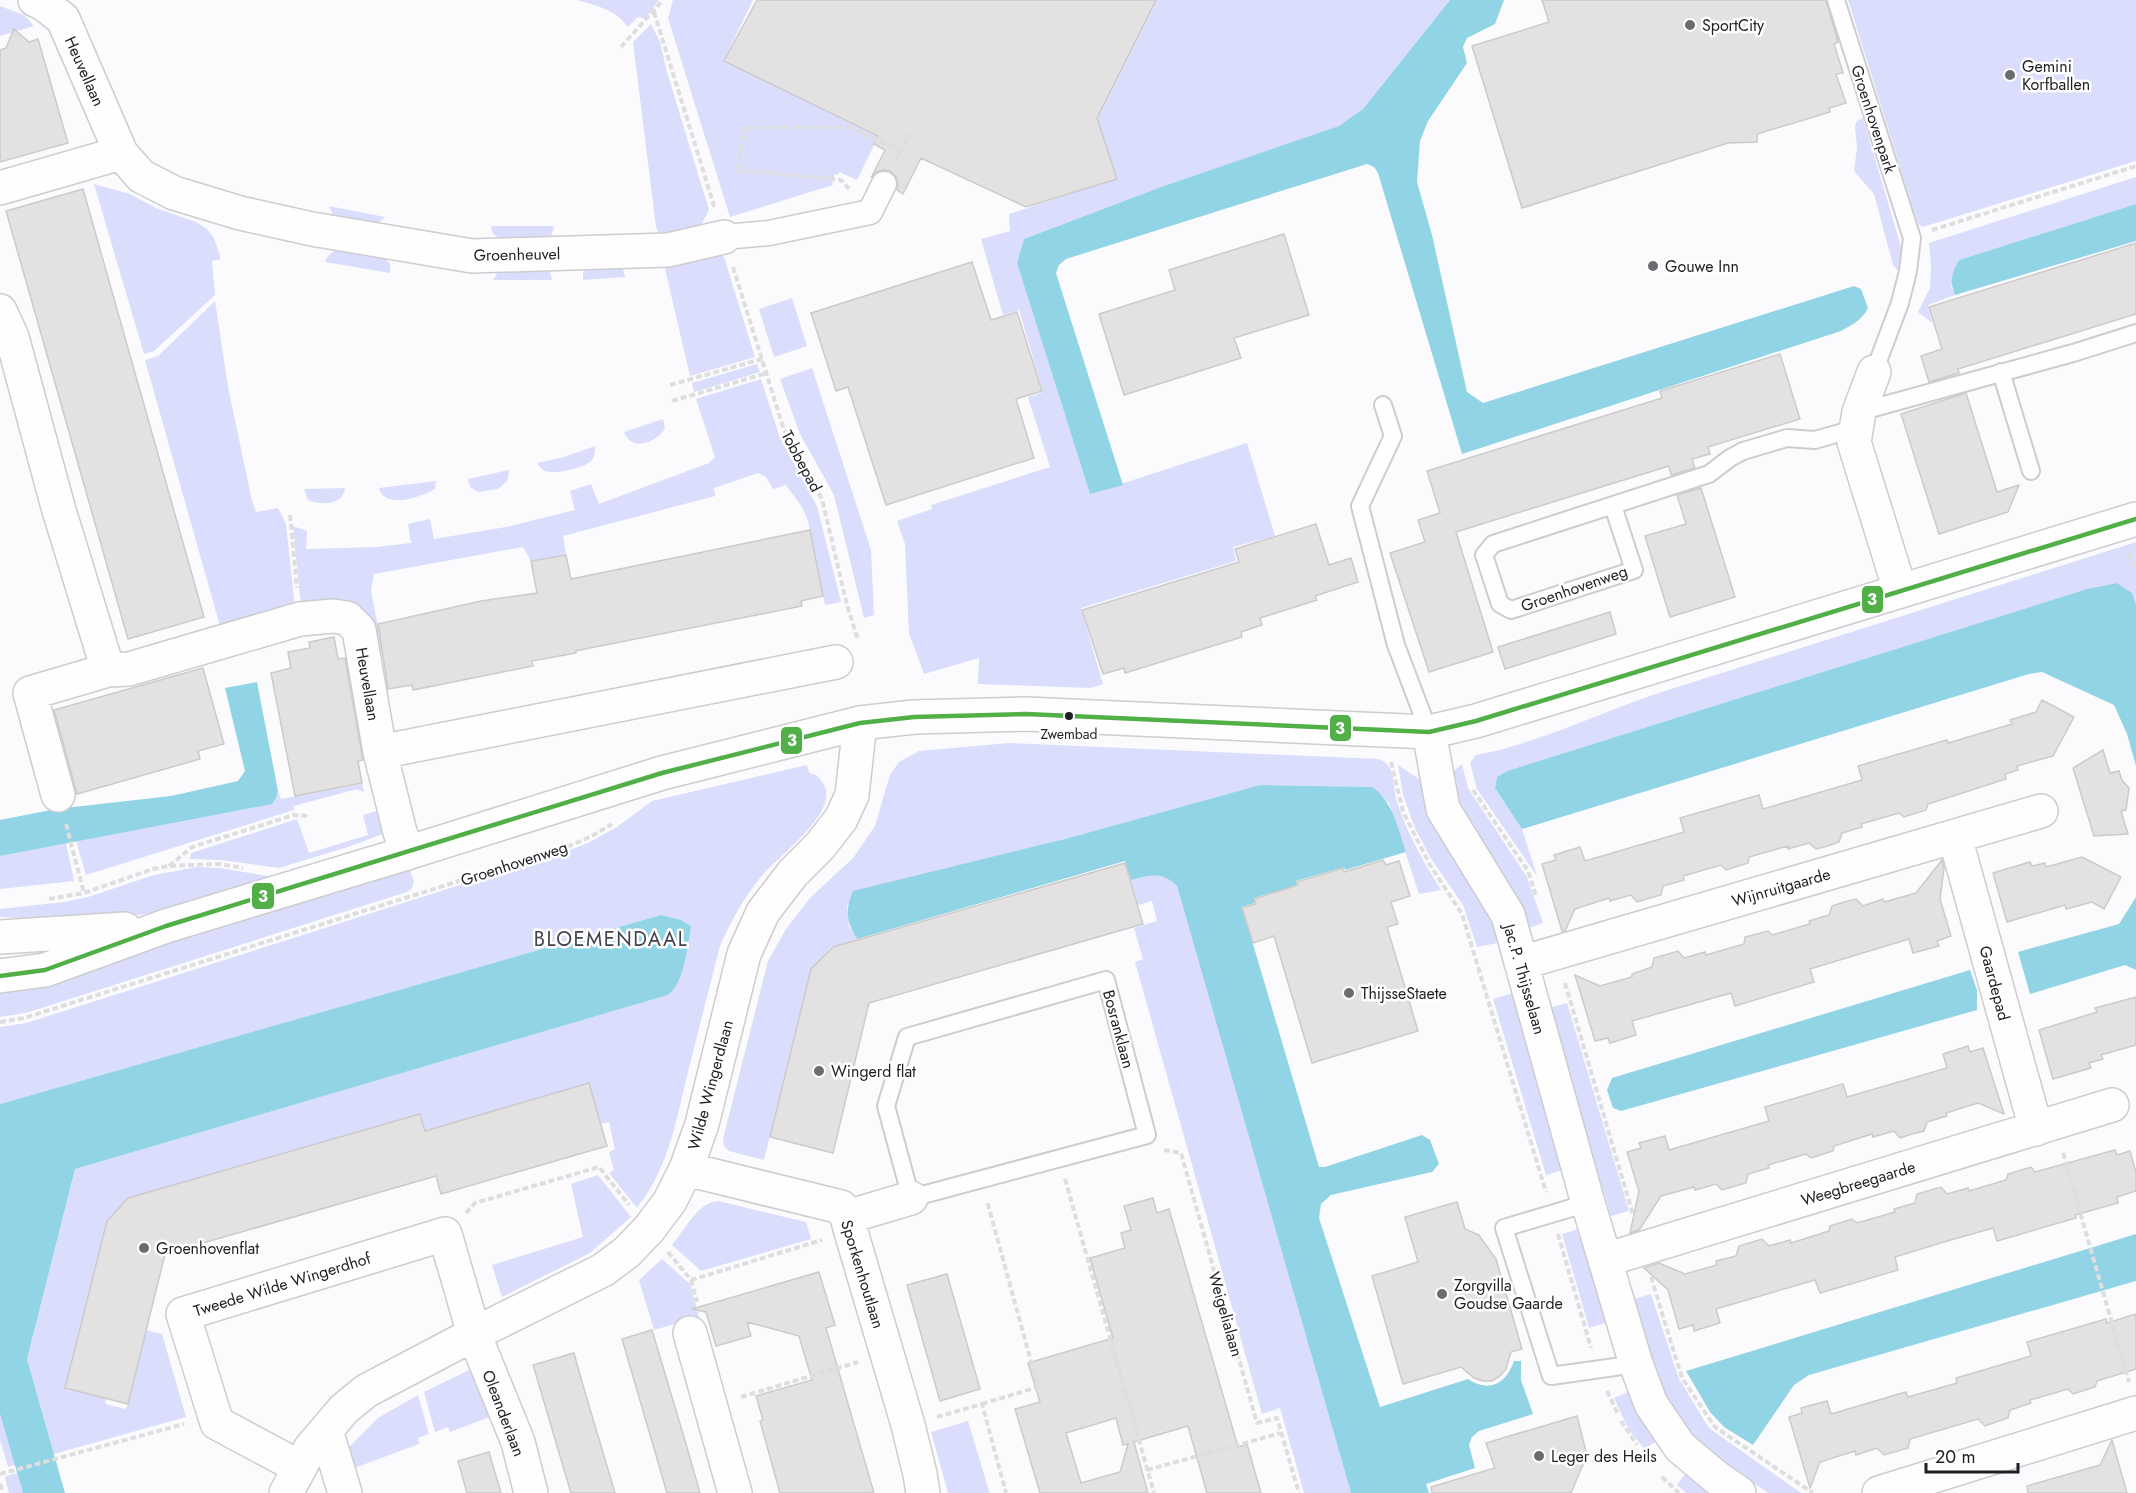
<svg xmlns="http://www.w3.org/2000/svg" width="2136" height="1493" viewBox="0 0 2136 1493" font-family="Jost,sans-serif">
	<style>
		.green { fill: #daddfc }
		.water { fill: #90d4e6 }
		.building { fill: #e3e1e1; stroke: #cccacb; stroke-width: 1.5; fill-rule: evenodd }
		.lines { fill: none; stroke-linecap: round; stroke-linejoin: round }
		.service-casing { stroke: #cdcdd0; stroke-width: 20 }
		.pedestrian-casing { stroke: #cdcdd0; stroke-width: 27 }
		.minor-casing { stroke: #cdcdd0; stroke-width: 36 }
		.tertiary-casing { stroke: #cdcdd0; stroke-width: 36 }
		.path { stroke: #dededf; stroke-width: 4; stroke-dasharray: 6 3; stroke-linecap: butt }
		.service { stroke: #fefeff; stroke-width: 16 }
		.pedestrian { stroke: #fefeff; stroke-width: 24 }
		.minor { stroke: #fefeff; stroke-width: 33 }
		.tertiary { stroke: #fefeff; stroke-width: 33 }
		.bus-1-casing { stroke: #fff; stroke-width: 9 }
		.bus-1 { stroke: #50af46; stroke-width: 4.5 }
		.poi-dot { fill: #6b6c70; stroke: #fff; stroke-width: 2 }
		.bus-dot { fill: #1e1f23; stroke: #fff; stroke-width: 2 }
		.labels { text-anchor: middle; stroke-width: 5; stroke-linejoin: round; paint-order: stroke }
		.bus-label { font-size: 14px; fill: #1e1f23; stroke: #fff }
		.poi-label { font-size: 16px; fill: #1e1f23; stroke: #fff; text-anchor: start }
		.street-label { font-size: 16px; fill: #1e1f23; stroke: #fff }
		.quarter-label { font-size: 20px; letter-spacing: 1.5px; fill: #42434c; stroke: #fff }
		.line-badge { stroke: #fff; stroke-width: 2 }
		.badge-label { font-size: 16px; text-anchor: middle; font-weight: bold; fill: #fff }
	</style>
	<rect width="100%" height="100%" fill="#fbfbfe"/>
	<path class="green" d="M577,0H659L645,19L638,17L628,27C615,9 597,6 577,0Z
		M673,0H753L724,60L878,137L857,180L839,172L838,175L835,174L832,181L833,185L730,217L668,18Z
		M1156,0H1450L1363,109L1339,127L1161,187L1024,239L1017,263L1090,494L1247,443L1275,536L1233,547L1236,561L1081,608L1103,684L1091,688L978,684L979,658L924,674L909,633L905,544L897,521L932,509L931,505L1050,467L1028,397L1043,392L1019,310L1003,315L981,239L1010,231L1009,214L1116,179L1097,118Z
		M1848,0H2136V161L1923,227L1918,224Z
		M0,6L24,15L34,26L0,36Z
		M651,24L660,42L667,72L709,210L700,227L664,236L659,233L656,227L633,42Z
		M1863,118L1907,267L1901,270L1896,269L1893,265L1874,194L1854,171L1857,148L1855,126L1857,121Z
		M2136,177V204L1959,260L1951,287L1955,295L1928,305L1932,323L1918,312L1930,288L1931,266L1929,243Z
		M94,184L130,194L156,208L196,222L207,229L214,238L221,259L212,261L215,295L154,351L144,354Z
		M329,206L385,217L376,225L334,218Z
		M491,226H554L552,234L549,238L503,241L493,234Z
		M706,248L724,257L755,357L690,376L665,269L667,264Z
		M340,249L386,259L390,264V273L325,262C328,254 332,252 340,249Z
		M616,265L623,269L625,277L583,280V273L587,268Z
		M543,267L550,272L552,280H493L500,269Z
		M792,298L807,346L774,357L759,309Z
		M215,301L228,387L252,501L256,512L278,508L286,524L295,607L220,626L145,360L158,356Z
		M757,364L760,372L694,392L692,383Z
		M812,368L871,550L874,615L864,618L834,495L800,434L780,379Z
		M761,379L780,438L817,506L841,602L825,605L808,521L802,507L786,485L773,489L766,477L758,473L714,488L715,496L563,536L566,555L531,561L523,547L374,574L371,591L383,652L372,654L351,604L338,600L301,607L293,526L307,531L306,549L376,547L411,543L408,524L430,519L434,539L506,527L575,510L570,491L591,484L599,504L709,463L715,457L696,399Z
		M663,419L665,428C657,443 631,452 624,432Z
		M595,446C595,451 595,456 592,460C586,468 551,476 543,470C540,468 539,465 537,463L564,457Z
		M509,470L508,480L498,489L478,492L470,487L468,479Z
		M436,481L435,489C422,497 384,510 379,488Z
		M345,488C343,505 322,506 308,500L304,489Z
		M2136,542V604L2132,593L2117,583L2087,589L1507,771L1497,777L1495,788L1522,829L1537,876L1477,789L1470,763L1476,755C1541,743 1602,711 1665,691C1822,641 1979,592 2136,542Z
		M1009,743L1378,759C1397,764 1392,787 1397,802C1407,834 1424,862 1441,890L1419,894L1389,803L1372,787L1260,785L1065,839L847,905L849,926L857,939L851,941L853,949L849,950L832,946L811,969L815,985L806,988L764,1160L729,1151L724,1146L723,1139L768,961L786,929L810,898L853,858L875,826L890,775L899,762L919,751Z
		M1462,764L1468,788L1527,877L1543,923L1523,930L1462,817L1449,775Z
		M807,765L809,773C816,774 819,777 823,783C842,812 776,857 760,878C743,899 731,921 720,946C709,989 698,1032 687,1076C676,1122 668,1169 637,1208L609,1173L614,1170L609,1152L615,1149L609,1122L601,1124L589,1084L425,1131L420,1114L128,1198L107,1221L65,1388L106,1398L105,1404L126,1409L146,1330L162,1334L186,1417L54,1454L27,1359L75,1169L668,995L691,926L681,920L661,915L0,1104V1027L26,1023L567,851L588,843L617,827L652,801Z
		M1398,765L1422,781L1489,910L1497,943L1477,947L1463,905L1430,857L1415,828L1403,795Z
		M362,784L364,792L357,789L294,806V810L86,875L76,841L276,798L278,791L281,799Z
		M376,811L380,812L385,833L351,846L279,868L221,860L190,859L191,853L297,819L309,853L368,835L363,815Z
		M66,843L74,881L0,889V856Z
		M409,866L414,882L412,888L407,892L26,1013L0,1017V984Z
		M197,867L220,868L274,877C237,888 201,901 164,910C110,923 55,920 0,917V909L64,902L88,897L154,875Z
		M1150,875L1167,877L1177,886L1351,1493H1304L1280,1408L1262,1414L1135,962L1143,959L1134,928L1157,921L1152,901L1138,905L1131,880Z
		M1513,993L1563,1170L1546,1175L1493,999Z
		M1567,1003L1629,1211L1611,1216L1549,1008Z
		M598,1175L631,1217L590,1253L502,1297L492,1265L583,1237L571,1184Z
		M718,1201L806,1222L811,1239L701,1271L672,1245C685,1230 697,1203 718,1201Z
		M1582,1228L1609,1322L1589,1328L1562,1234Z
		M662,1259L690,1284L699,1317L654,1330L639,1280Z
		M1651,1294L1679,1379L1709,1428L1801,1493H1768L1699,1446L1663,1395L1634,1299Z
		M475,1367L495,1415L450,1432L448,1427L435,1432L424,1392Z
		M1630,1391L1659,1440L1644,1449L1628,1428L1614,1398Z
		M418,1395L429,1434L418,1438L419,1444L349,1470L344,1452L378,1418Z
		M0,1414L15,1465L8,1467L0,1440Z
		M968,1421L989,1491L990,1493H948L931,1432Z
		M1687,1471L1714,1493H1686L1677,1485Z
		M17,1473L23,1493H9L5,1478L6,1476Z"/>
	<path class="water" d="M1450,0H1504L1495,24L1467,38L1463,47L1467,63L1428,121L1420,141L1417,182L1432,235L1467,392L1483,403L1854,286L1861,289L1868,308C1862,320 1852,325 1841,331L1462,454L1378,173L1374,167L1367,164L1066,259L1059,265L1056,273L1123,485L1090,494L1017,263L1024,239L1161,187L1339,126L1363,109Z
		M2136,204V241L1955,295C1949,281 1952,273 1959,260Z
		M2117,583L2132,593L2136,604V766L2127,734L2114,705L2042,672L2029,674L1522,829L1495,788L1497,777L1507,771L2087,589Z
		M257,682L278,791L276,798L272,804L0,856V820L56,809L171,796L238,781L245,771L225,688Z
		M1260,785L1372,787C1393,801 1398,829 1406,852L1345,870L1344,867L1296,881L1297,885L1254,898L1255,903L1242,907L1319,1167H1325L1422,1135L1430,1140L1439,1164L1432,1172L1331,1195L1321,1204L1319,1218L1380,1407L1468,1379C1489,1393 1506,1384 1514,1361H1521V1380L1533,1414L1479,1431L1472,1437L1469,1445L1475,1468L1426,1484L1429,1493H1351L1177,886C1162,871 1151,875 1131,880L1125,861L857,939C846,921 845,910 853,891L1065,839Z
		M2136,897V970L2125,965L2030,994L2018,952L2119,924Z
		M661,915L681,920L691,926C687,946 685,982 668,995L75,1169L27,1359L65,1493H23L0,1414V1104Z
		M1970,970L1977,990V1010L1621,1111L1613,1108L1607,1090L1612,1078Z
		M2136,1234V1281L1809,1375L1794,1385L1753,1445L1724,1427L1710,1412L1686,1371Z"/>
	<path class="building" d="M757,0H1156L1097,118L1117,179L1026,207L921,158L903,194L897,190L898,184L896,177L890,171L884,170L877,172L871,178L885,150L874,144L878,136L724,61Z
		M1542,0H1826L1838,42L1834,44L1843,73L1836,74L1846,103L1829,108L1830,112L1757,134V142L1728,143L1522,208L1472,46L1549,22Z
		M14,29L29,42L38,39L68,143L0,162V50L6,48Z
		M83,189L204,617L128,639L6,211Z
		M1284,234L1309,315L1234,338L1241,358L1124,395L1099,314L1175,290L1169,270Z
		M2136,243V314L1958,369L1959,373L1929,382L1921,356L1942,349L1929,307Z
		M972,262L991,320L1017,312L1042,391L1016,399L1034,458L886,505L848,387L836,391L811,313Z
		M1780,354L1800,419L1708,447L1710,454L1692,459L1695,468L1671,475L1669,466L1456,532L1493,652L1429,672L1390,553L1425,542L1418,520L1440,513L1427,471L1662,398L1660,391Z
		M1966,393L1997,492L2019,485L2008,512L1939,534L1901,414Z
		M1701,488L1735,597L1670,617L1645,536L1686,524L1677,495Z
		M1316,524L1329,565L1351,558L1358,582L1315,596L1317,600L1260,618L1262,625L1241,632L1242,637L1125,673L1124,668L1103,674L1082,610L1239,562L1235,549Z
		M810,530L823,596L801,601L802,606L575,651L576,653L532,661L533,666L413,690L412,685L388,689L378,624L481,601L537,593L531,561L566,555L571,579Z
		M1610,612L1616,634L1505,669L1498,647Z
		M334,637L338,659L345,658L363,760L358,761L362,783L295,796L271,673L291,668L288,652L310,648L309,642Z
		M203,668L224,744L198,751L200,759L77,794L54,710Z
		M2042,700L2074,717L2053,756L2017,766L2018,770L2005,774L2006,779L1928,804L1926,810L1904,817L1899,813L1861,824L1862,827L1842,833L1839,842L1828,846L1816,849L1809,843L1788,849V846L1749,857L1748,863L1726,870L1721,865L1683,876L1684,880L1663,886L1661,895L1637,902L1631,895L1610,901L1609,898L1575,909L1565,931H1562L1542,864L1556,860L1554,855L1580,847L1585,861L1684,832L1680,818L1759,795L1763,809L1862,780L1858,766L1947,740L1948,743L2012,724L2010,720L2036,712Z
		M2103,750L2110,773L2119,771L2122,780L2129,788L2126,810L2121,811L2128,834L2094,836L2073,768Z
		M2082,857L2121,877L2104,909L2092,902L2066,909L2065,905L2007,922L1993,873L2030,862L2032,866L2045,863L2046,867Z
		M1383,860L1386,865L1399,861L1410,896L1391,902L1398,924L1387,927L1418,1031L1312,1063L1274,936L1253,943L1242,908L1256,904L1254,899L1298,885L1297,882L1343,868L1344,872Z
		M1942,860L1944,868L1940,899L1951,936L1937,941L1939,946L1913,953L1909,939L1810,969L1814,982L1735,1006L1731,993L1632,1021L1636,1035L1610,1043L1608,1038L1595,1041L1575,975L1600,986L1632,977V974L1652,967L1654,958L1678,951L1684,958L1705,952L1706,955L1744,944L1745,937L1768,931L1772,935L1810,924L1809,921L1829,915L1832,906L1844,902L1856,899L1863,906L1883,899L1884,902L1916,893Z
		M1125,863L1143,924L869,1003L833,1153L770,1137L811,969L833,947Z
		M2136,997V1045L2101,1055L2103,1059L2089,1063L2091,1068L2053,1079L2039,1030L2097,1012L2095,1008Z
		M1968,1046L1970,1052L1983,1048L2004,1114L1978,1103L1946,1113L1947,1116L1927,1122L1924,1131L1912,1134L1900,1138L1894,1131L1873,1137L1872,1134L1834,1146L1833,1151L1811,1158L1806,1154L1768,1165L1769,1168L1748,1174L1746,1183L1722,1190L1716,1184L1695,1190L1694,1187L1661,1196L1639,1230L1630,1233L1639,1191L1627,1152L1641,1148L1639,1143L1665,1136L1669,1150L1769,1121L1765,1107L1843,1084L1847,1097L1947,1068L1943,1054Z
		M589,1083L607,1146L441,1194L436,1176L165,1254L128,1404L65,1388L107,1221L128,1198L420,1114L425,1131Z
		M2115,1150L2117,1155L2130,1151L2136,1172V1191L2117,1197L2118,1203L2075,1215L2076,1218L1997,1241L1993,1228L1944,1242L1895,1257L1898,1270L1820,1293L1815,1280L1716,1309L1720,1323L1694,1331L1693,1325L1679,1329L1668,1290L1644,1268L1659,1263L1685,1274L1717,1265L1716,1261L1736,1256L1739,1246L1762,1239L1769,1246L1790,1240L1791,1243L1829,1231L1830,1226L1852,1219L1857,1223L1895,1212L1894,1209L1915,1203L1917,1194L1941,1187L1947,1194L1968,1188L1969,1191L2006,1180L2008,1174L2031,1167L2035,1172Z
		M1153,1198L1157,1213L1169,1209L1238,1447L1247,1444L1261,1493H1207L1188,1426L1134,1442L1148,1493H1040L1015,1409L1040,1402L1028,1363L1113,1338L1090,1258L1125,1248L1121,1233L1131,1230L1124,1206ZM1116,1418L1123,1445L1128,1444L1120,1472L1081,1483L1066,1433Z
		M1457,1202L1465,1229L1479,1235L1496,1259L1522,1349L1511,1352L1506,1369L1500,1376L1492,1381H1483L1474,1378L1461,1367L1403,1384L1372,1276L1418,1262L1405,1217Z
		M819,1272L835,1325L826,1328L874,1493H780L760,1421L763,1420L756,1396L812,1380L799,1336L747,1322L751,1336L716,1346L706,1312L692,1309Z
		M947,1274L980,1389L940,1401L907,1285Z
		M2136,1314V1369L2097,1381L2095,1387L2073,1394L2068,1389L2030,1400L2031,1403L2010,1410L2008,1418L1985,1426L1978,1419L1910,1439L1908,1448L1884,1455L1877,1448L1856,1455L1855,1451L1820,1462L1810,1488L1789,1417L1802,1413L1801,1408L1827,1401L1831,1414L1906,1392L1908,1397L1957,1383L1956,1378L2031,1356L2027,1342L2106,1319L2107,1323Z
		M652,1330L686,1444L700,1493H667L622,1339Z
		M574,1353L582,1382L615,1493H571L533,1365Z
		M1577,1416L1587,1455L1571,1493H1432L1431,1487L1495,1468L1486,1443Z
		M2112,1440L2127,1493H2028L2027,1486L2100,1465Z
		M489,1452L501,1493H467L458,1461Z"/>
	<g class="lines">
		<defs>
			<path id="service" d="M1836,0L1912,238L1908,271L1900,303L1874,372
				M2001,372L2031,471
				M1383,405L1393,436L1360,506L1396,645L1429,732
				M1859,412L2073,353L2136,333
				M1613,506L1634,570L1511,610L1500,604L1484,555L1493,544L1709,474L1730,458L1743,451L1787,438L1815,440L1857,428
				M1106,980L1147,1135L911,1198L886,1106L907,1037Z
				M1588,1203L1504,1228L1551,1376L1636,1364"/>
			<path id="pedestrian" d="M724,237L769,233L870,212L884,184"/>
			<path id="minor" d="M35,0L44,4L63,19L121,153L141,176L174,193L240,213L312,229L472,256L668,250L724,237
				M0,188L121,153
				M0,311L12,337L58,507L108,670
				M1874,372L1859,412L1854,442L1900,590
				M1429,732L1443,809L1508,915L1588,1203L1636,1364L1651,1404L1680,1447L1717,1478L1739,1493
				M380,752L836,662
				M58,795L30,693L108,670L129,669L300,619L333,616L347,618L359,630L380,752L400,832L407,853
				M1955,837L2036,1129
				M1521,963L2041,811
				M686,1169L841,1207L847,1217L851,1232L908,1425L920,1474L923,1493
				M847,1217L911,1198
				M1605,1260L2112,1105
				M690,1333L735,1493
				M326,1430L345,1493
				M299,1467L217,1423L183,1314L445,1234L474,1334L518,1442L531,1493
				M286,1493L310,1449L344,1409L366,1391L474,1334L603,1270L627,1252L649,1229L670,1201L686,1169L702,1124L744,954L763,912L793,873L820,846L841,819L852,795L860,723
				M1879,1493L2136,1413"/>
			<path id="tertiary" d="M0,937L125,929
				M0,976L45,970L166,926L407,853L662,773L860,723L914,717L1026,714L1429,732L1476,721L2136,519"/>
		</defs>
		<use href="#service" class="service-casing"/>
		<use href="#pedestrian" class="pedestrian-casing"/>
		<use href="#minor" class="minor-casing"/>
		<use href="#tertiary" class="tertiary-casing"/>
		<path class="path" d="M654,12L715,209
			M621,47L663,0
			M895,162L910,133
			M849,189L841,180L738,170L744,128L848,127L902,151
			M1932,230L2136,166
			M733,267L784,430L822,499L847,605L858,640
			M670,385L762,359
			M672,401L767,373
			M290,515L297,588
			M2128,553L2136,569
			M1391,762L1403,812L1430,865L1462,914L1546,1192
			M1473,790L1528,871L1536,896
			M66,824L84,893
			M169,866L192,847L294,815L309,816
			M49,899L84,893L153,869L168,866L219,864L243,868
			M1565,983L1634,1218
			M0,1022L24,1018L567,847L592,836L612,824
			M1164,1150L1181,1153L1257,1423L1277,1418L1299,1493
			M2063,1153L2129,1382
			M1065,1179L1154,1493
			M466,1213L475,1203L599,1167L629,1205
			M1558,1234L1591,1348
			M668,1252L691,1280L822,1240
			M1651,1277L1682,1378L1715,1427L1813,1493
			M691,1280L697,1302
			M1607,1391L1618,1414
			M741,1397L858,1362
			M982,1404L1038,1387L987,1201
			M937,1417L982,1404L1006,1493
			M1621,1421L1637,1445
			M1147,1470L1281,1433
			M0,1474L184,1424
			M1662,1477L1679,1493
			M0,1484L3,1493"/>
		<use href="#service" class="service"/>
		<use href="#pedestrian" class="pedestrian"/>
		<use href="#minor" class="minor"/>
		<use href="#tertiary" class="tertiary"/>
		<defs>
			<path id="bus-1" d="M0,976L45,970L166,926L662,773L860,723L914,717L1026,714L1429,732L1476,721L2136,519"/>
		</defs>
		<use href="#bus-1" class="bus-1-casing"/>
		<use href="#bus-1" class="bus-1"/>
	</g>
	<g class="poi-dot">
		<circle cx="1690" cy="25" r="6"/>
		<circle cx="2010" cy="75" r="6"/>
		<circle cx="1653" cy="266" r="6"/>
		<circle cx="1349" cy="993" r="6"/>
		<circle cx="819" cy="1071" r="6"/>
		<circle cx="144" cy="1248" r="6"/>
		<circle cx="1442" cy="1294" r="6"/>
		<circle cx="1539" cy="1456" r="6"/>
	</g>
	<circle class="bus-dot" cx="1069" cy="716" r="5"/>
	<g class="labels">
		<g class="bus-label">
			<text x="1069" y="739">Zwembad</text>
		</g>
		<g class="poi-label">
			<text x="1702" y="31">SportCity</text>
			<text x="2022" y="72">Gemini<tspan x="2022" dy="18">Korfballen</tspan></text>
			<text x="1665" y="272">Gouwe Inn</text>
			<text x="1361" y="999">ThijsseStaete</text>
			<text x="831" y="1077">Wingerd flat</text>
			<text x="156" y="1254">Groenhovenflat</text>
			<text x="1454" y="1291">Zorgvilla<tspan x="1454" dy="18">Goudse Gaarde</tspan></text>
			<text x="1551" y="1462">Leger des Heils</text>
		</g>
		<g class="street-label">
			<text transform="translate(85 71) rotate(66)" y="6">Heuvellaan</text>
			<text transform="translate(1874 119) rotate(72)" y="6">Groenhovenpark</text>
			<text transform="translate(517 254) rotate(-1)" y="6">Groenheuvel</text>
			<text transform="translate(802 461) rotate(62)" y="6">Tobbepad</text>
			<text transform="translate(1574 588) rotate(-19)" y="6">Groenhovenweg</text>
			<text transform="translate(368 684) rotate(80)" y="6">Heuvellaan</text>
			<text transform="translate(514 863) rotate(-18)" y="6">Groenhovenweg</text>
			<text transform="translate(1781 887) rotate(-16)" y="6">Wijnruitgaarde</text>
			<text transform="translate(1525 979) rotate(74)" y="6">Jac.P. Thijsselaan</text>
			<text transform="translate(1995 983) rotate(75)" y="6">Gaardepad</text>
			<text transform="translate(1119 1029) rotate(75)" y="6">Bosranklaan</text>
			<text transform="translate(710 1085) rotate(-75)" y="6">Wilde Wingerdlaan</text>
			<text transform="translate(1858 1183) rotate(-17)" y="6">Weegbreegaarde</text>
			<text transform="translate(863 1274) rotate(73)" y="6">Sporkenhoutlaan</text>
			<text transform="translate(282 1284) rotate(-17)" y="6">Tweede Wilde Wingerdhof</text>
			<text transform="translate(1226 1314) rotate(74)" y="6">Weigelialaan</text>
			<text transform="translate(504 1413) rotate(69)" y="6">Oleanderlaan</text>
		</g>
		<g class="quarter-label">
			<text x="611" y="946">BLOEMENDAAL</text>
		</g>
	</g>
	<g class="line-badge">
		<rect x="1861" y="585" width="23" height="29" rx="6" fill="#50af46"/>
		<rect x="1329" y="714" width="23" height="28" rx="6" fill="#50af46"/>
		<rect x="780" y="726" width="23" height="29" rx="6" fill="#50af46"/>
		<rect x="251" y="882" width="24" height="28" rx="6" fill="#50af46"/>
	</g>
	<g class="badge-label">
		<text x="1872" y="605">3</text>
		<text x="1340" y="734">3</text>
		<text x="792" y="746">3</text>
		<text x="263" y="902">3</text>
	</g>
	<path d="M1926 1463v9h92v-9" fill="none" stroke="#1e1f23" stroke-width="3"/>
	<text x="1935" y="1463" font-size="18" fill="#1e1f23" stroke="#ffffff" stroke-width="4.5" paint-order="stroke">20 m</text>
</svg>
